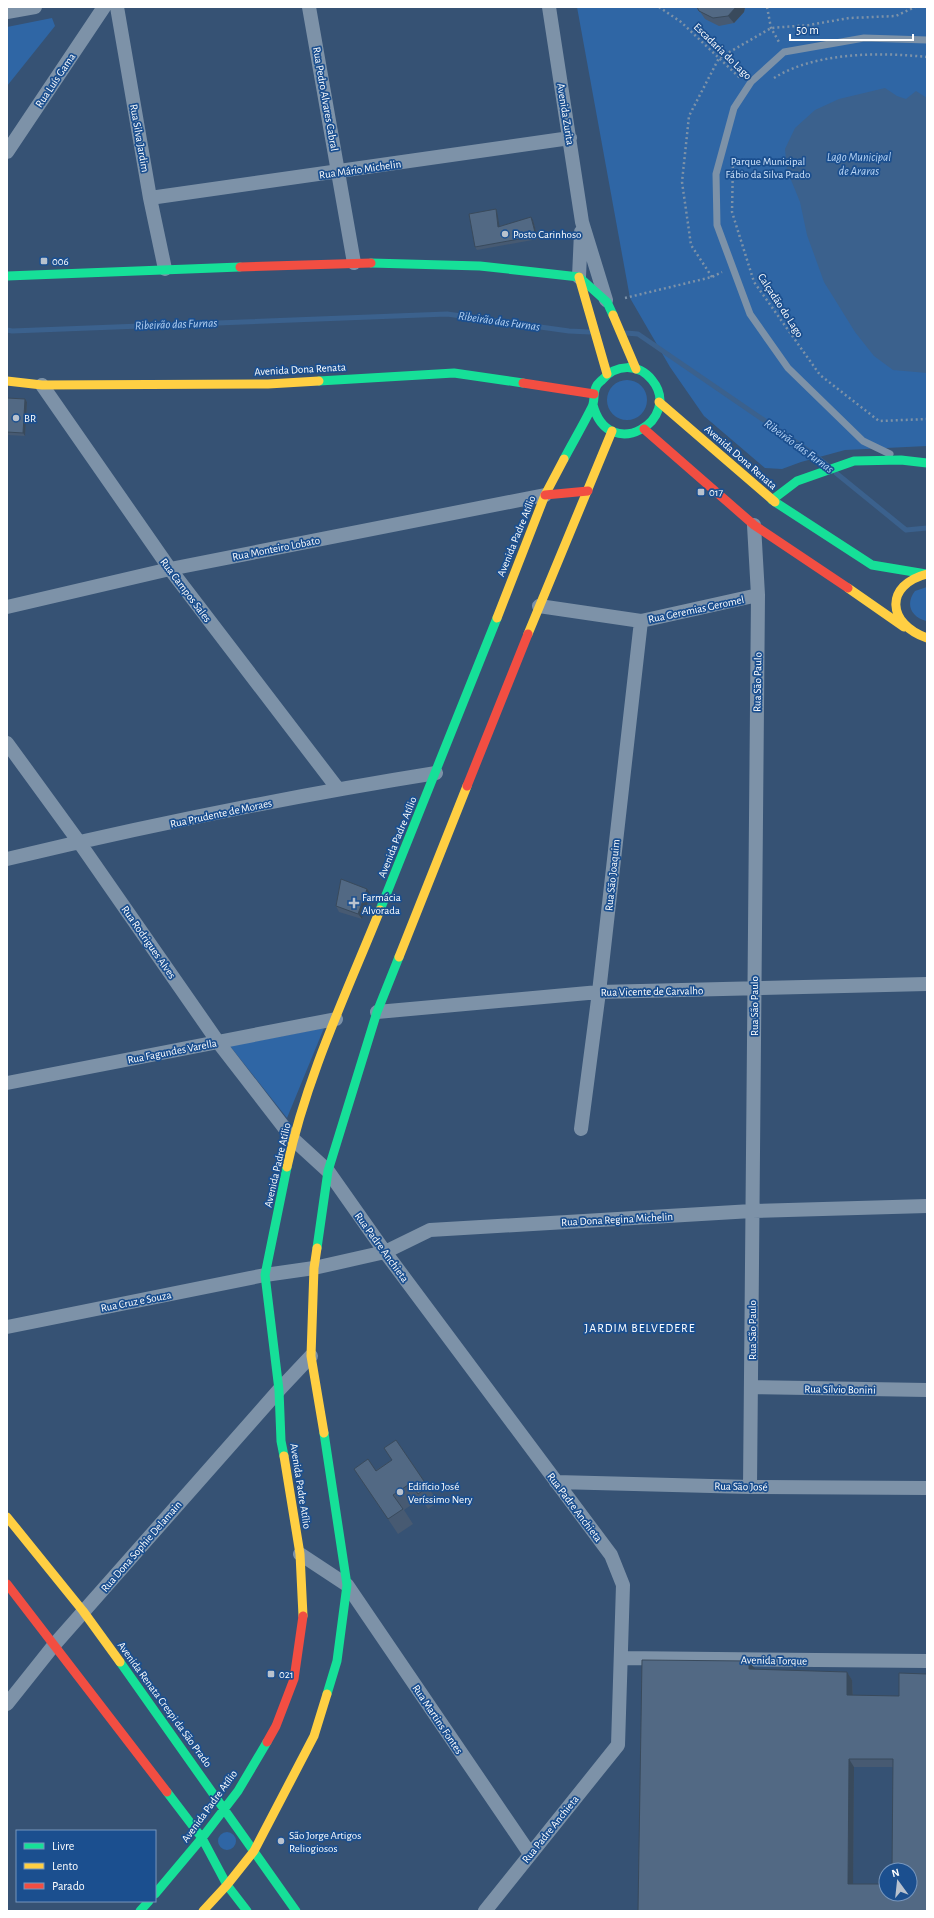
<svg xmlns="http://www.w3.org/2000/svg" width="934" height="1918" viewBox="0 0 934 1918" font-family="'Alegreya Sans',sans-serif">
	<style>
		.green { fill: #2f66a5 }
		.water { fill: #3b618d }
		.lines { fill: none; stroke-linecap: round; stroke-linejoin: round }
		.stream { stroke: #3b618d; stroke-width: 5 }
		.path { stroke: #7d92a8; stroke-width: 2.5; stroke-dasharray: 2 3; stroke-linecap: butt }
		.lane { stroke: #7d92a8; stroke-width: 7 }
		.street { stroke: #7d92a8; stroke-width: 14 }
		.fast { stroke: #16e098; stroke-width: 9 }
		.slow { stroke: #ffcf43; stroke-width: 9 }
		.jam { stroke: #f24e42; stroke-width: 9 }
		.wall { fill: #475a72; fill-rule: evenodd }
		.shaded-wall { fill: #394a5c }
		.building { fill: #526984; stroke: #394a5c; fill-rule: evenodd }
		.poi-dot { fill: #b9c2ce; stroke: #1b4f8f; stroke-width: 1.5 }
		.labels { text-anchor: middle; stroke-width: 3.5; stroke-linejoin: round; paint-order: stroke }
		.street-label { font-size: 11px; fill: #fff; stroke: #1b4f8f }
		.park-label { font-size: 11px; fill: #cfe3fa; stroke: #1b4f8f }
		.poi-label { font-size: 11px; fill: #fff; stroke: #1b4f8f; text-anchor: start }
		.water-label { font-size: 12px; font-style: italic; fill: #b5d3f5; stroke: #1b4f8f }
		.neighbourhood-label { font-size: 12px; letter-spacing: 1px; fill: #fff; stroke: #1b4f8f }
	</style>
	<rect width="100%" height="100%" fill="#365274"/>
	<path class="green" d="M577,7H927V446L845,450L801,462L782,469L765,468L704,416L670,367L630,298Z
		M52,18L55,26L7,86V27Z
		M607 400a20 20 0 1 1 40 0a20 20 0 1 1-40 0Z
		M927,587V621H926C911,617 905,604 915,591Z
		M324,1028L287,1118L230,1046Z
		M218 1841a9 9 0 1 1 18 0a9 9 0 1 1-18 0Z"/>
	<path class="water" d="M885,88L897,96L906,99L916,91L927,98V373L893,370L874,356L855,332L824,282L807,235L800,202L787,170L785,149L795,128L815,110L839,99Z"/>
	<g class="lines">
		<path class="stream" d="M7,330L12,331L447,314L569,331L590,332
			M626,333L638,334L812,453L827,465
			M836,473L906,530L927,528"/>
		<path class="path" d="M659,7L681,22L740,78
			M767,7L771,28L779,42
			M774,78C815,52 880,52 927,57
			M733,161L732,212L754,282L820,375L879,421L927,419
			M712,277L691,245L682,182L689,116L719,58L771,28L809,25L849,18L896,16L915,7
			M625,298L712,277L722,272"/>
		<path class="lane" d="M890,454L863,441L788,368L750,314L717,225L716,174L734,108L751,82L784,52L864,38L927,40"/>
		<path class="street" d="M117,7L150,198L165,269
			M309,7L354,263
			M549,7L582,222L606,300
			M7,12L35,7
			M7,152L104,7
			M150,198L570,138
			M579,277L581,232
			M42,385L170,569L338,789
			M539,606L641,621L758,595
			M7,607L170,569L545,495
			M7,743L79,842L218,1042L293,1139L328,1171L385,1252L611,1555L623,1585L618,1745L485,1911
			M7,859C149,825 292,796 436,773
			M377,1012L599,992L927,984
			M7,1083L336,1019
			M581,1129L599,992L641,621
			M7,1327L265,1275L314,1268L385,1252L430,1230L752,1211L927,1206
			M752,1387L927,1390
			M556,1482L750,1487L927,1488
			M750,1487L758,595L754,525
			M300,1554L347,1585L530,1854
			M621,1658L927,1661
			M7,1704L54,1645L279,1390L311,1356"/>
		<path class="fast" d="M371,263L480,266L579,277L607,302L613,315
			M7,276L240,267
			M319,381L454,373L523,383
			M564,459C573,442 583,425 592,407C595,401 593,393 596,387C597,384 600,382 602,380C616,364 638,363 652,380C684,419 609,465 593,405
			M772,500L797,481L854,461L901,460L927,463
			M775,502L872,565L926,574
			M380,910L497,618
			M317,1248L328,1171L377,1012L399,957
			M324,1433L347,1585L337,1661L327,1694
			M284,1456L281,1441L279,1390L265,1275L287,1167
			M120,1662L296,1911
			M167,1792L202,1838L227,1885L247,1911
			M155,1894L202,1838L238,1791L267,1742
			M140,1911L149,1901"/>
		<path class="slow" d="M579,277L607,374
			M613,315L636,369
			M7,381L42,385L268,384L319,381
			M659,402L775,502
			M927,574C884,585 887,624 927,638
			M848,588L904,627
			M497,618L545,495L564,459
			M528,634L612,431
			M399,957L467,786
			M287,1167C306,1078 346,994 380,910
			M317,1248L314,1268L311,1356L324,1433
			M284,1456L300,1554L303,1616
			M7,1517L83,1611L120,1662
			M203,1911L227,1885L254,1851L314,1736L327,1694"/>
		<path class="jam" d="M240,267L371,263
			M523,383L594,394
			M644,429L754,525L848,588
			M545,495L588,491
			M467,786L528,634
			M7,1584L167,1792
			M267,1742L276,1726L294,1679L303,1616"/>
	</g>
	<path class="wall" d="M697,7H745L744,12L734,23L719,26L705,19Z
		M496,209L497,211L499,226L533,220L538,239L477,250L475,247Z
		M7,398L25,399L27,402L25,436L7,435Z
		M367,889L371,894L362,919L339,912L336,906Z
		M396,1440L438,1502L428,1509L421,1498L404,1510L413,1524L398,1534L388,1519L376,1470L392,1460Z
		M755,1669V1670L847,1672L852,1680L853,1695L899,1696L927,1911H638ZM854,1767H893L910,1894L853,1884Z"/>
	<path class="shaded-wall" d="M736,7H745L744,12L734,23L728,16Z
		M496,209L497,211L500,229L498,227Z
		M531,217L533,220L538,239L536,236Z
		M25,399L27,402L25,436L23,433Z
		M367,889L371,894L362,919L358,914Z
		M749,1661L755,1669V1677L749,1669Z
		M847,1672L852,1680L853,1702L847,1695Z
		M849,1759L854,1767L853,1892L848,1884Z"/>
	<path class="building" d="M697,7H736L728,16L713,18L699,11Z
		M496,209L498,227L531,217L536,236L475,247L469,214Z
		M7,398L25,399L23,433L7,432Z
		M341,879L367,889L358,914L336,906Z
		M396,1440L428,1487L418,1494L411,1483L393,1495L403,1509L388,1519L354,1469L368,1459L376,1471L392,1460L384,1448Z
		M642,1660L749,1661V1669L847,1672V1695L899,1696V1673L927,1674V1911H638ZM849,1759H893L892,1870H910V1894H886V1884H848Z"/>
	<g class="poi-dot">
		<circle cx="505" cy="234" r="4"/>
		<rect x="40" y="257" width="8" height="8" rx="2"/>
		<circle cx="16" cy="418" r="4"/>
		<rect x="697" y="488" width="8" height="8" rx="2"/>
		<path d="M352 897h4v4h4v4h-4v4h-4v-4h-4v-4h4z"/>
		<circle cx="400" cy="1492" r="4"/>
		<rect x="267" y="1670" width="8" height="8" rx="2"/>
		<circle cx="281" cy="1841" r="4"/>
	</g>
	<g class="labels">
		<g class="street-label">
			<text transform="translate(723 51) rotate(44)" y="4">Escadaria do Lago</text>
			<text transform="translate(55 80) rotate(-56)" y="4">Rua Luís Gama</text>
			<text transform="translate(326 99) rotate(80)" y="4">Rua Pedro Alvares Cabral</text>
			<text transform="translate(566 114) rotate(81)" y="4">Avenida Zurita</text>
			<text transform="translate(140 138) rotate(80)" y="4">Rua Silva Jardim</text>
			<text transform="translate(360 169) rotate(-8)" y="4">Rua Mário Michelin</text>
			<text transform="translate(781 305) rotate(57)" y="4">Calçadão do Lago</text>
			<text transform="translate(300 369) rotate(-3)" y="4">Avenida Dona Renata</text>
			<text transform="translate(741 457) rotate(41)" y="4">Avenida Dona Renata</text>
			<text transform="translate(516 536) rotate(-68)" y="4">Avenida Padre Atílio</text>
			<text transform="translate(276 548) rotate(-11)" y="4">Rua Monteiro Lobato</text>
			<text transform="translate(186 590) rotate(53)" y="4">Rua Campos Sales</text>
			<text transform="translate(696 609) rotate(-12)" y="4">Rua Geremias Geromel</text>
			<text transform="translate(757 682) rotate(-89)" y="4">Rua São Paulo</text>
			<text transform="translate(221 813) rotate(-12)" y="4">Rua Prudente de Moraes</text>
			<text transform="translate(397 837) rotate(-68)" y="4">Avenida Padre Atílio</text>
			<text transform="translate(612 875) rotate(-84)" y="4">Rua São Joaquim</text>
			<text transform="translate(149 942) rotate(55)" y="4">Rua Rodrigues Alves</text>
			<text transform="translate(652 991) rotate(-1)" y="4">Rua Vicente de Carvalho</text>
			<text transform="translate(754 1006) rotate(-90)" y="4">Rua São Paulo</text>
			<text transform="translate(172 1051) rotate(-11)" y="4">Rua Fagundes Varella</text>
			<text transform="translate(277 1165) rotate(-77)" y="4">Avenida Padre Atílio</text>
			<text transform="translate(617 1219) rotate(-3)" y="4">Rua Dona Regina Michelin</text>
			<text transform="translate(382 1247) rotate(54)" y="4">Rua Padre Anchieta</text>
			<text transform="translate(136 1301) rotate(-11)" y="4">Rua Cruz e Souza</text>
			<text transform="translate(752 1330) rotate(-90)" y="4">Rua São Paulo</text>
			<text transform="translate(840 1389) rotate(1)" y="4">Rua Sílvio Bonini</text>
			<text transform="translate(301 1486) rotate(81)" y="4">Avenida Padre Atílio</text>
			<text transform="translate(741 1486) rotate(1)" y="4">Rua São José</text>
			<text transform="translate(575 1507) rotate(53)" y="4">Rua Padre Anchieta</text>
			<text transform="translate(141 1546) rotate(-49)" y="4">Rua Dona Sophie Delamain</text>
			<text transform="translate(774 1660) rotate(1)" y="4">Avenida Torque</text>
			<text transform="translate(165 1704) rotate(54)" y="4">Avenida Renata Crespi da São Prado</text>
			<text transform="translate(438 1719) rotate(56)" y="4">Rua Martins Fontes</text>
			<text transform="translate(209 1806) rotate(-54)" y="4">Avenida Padre Atílio</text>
			<text transform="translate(550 1829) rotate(-51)" y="4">Rua Padre Anchieta</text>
		</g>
		<g class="park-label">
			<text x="768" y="165">Parque Municipal<tspan x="768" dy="13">Fábio da Silva Prado</tspan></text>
		</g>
		<g class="poi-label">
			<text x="513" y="238">Posto Carinhoso</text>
			<text x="52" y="265">006</text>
			<text x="24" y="422">BR</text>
			<text x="709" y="496">017</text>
			<text x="362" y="901">Farmácia<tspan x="362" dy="13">Alvorada</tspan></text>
			<text x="408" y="1490">Edifício José<tspan x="408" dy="13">Veríssimo Nery</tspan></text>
			<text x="279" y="1678">021</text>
			<text x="289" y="1839">São Jorge Artigos<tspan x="289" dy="13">Reliogiosos</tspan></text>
		</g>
		<g class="water-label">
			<text x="859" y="161">Lago Municipal<tspan x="859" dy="14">de Araras</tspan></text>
			<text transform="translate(499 321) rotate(8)" y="4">Ribeirão das Furnas</text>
			<text transform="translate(176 324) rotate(-2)" y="4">Ribeirão das Furnas</text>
			<text transform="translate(799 446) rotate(36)" y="4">Ribeirão das Furnas</text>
		</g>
		<g class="neighbourhood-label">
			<text x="640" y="1332">JARDIM BELVEDERE</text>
		</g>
	</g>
	<rect width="934" height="1918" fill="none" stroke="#ffffff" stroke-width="16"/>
	<rect x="16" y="1830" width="140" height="72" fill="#1b4f8f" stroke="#7695bc"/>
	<rect x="24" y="1843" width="20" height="6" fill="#16e098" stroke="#7695bc"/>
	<text x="52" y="1850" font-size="12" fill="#ffffff">Livre</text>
	<rect x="24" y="1863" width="20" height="6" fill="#ffcf43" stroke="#7695bc"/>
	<text x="52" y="1870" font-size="12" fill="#ffffff">Lento</text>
	<rect x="24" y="1883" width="20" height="6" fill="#f24e42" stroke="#7695bc"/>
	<text x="52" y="1890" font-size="12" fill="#ffffff">Parado</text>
	<g transform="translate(898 1882) rotate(345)"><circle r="19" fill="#1b4f8f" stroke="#7695bc"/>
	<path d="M0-3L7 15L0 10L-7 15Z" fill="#b9c2ce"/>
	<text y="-6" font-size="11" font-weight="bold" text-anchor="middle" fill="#ffffff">N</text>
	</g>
	<path d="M790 34v6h123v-6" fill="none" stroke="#ffffff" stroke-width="2"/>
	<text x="796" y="34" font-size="12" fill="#ffffff" stroke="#1b4f8f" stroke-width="3" paint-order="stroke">50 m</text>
</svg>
